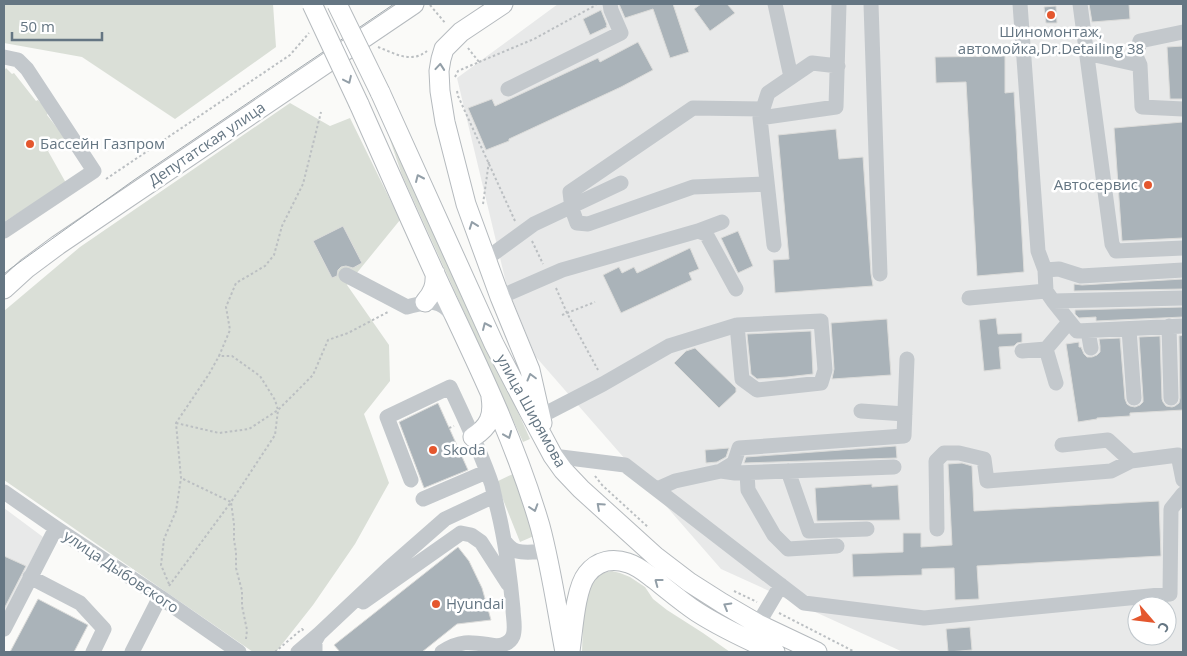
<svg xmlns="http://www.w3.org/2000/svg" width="1187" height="656" viewBox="0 0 1187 656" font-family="'Open Sans',sans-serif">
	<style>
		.built { fill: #e8e9e9; fill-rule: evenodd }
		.green { fill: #dadfd7 }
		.building { fill: #aab3b9; stroke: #dcdcda }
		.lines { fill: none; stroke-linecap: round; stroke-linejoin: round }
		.major-casing { stroke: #b5babe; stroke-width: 21 }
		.path { stroke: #bbbfc2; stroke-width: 2; stroke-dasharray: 2.5 2.5; stroke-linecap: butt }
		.minor { stroke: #c3c8cc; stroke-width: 15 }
		.major { stroke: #fff; stroke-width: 19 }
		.tram { stroke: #a2aab0; stroke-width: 1 }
		.major-bridge-casing { stroke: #b5babe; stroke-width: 21; stroke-linecap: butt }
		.major-bridge { stroke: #fff; stroke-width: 19 }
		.oneway { stroke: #939fa8 }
		.poi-dot { fill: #e4572e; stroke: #fff; stroke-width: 2 }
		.labels { text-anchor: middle; stroke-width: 5; stroke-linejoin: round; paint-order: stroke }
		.poi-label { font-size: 15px; fill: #657683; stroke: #fff; text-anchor: start }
		.street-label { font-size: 15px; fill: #657683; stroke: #fff }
	</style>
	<rect width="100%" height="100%" fill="#fafaf8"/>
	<path class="built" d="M558,4H1183V652H903L721,569L536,357L507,287L457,78ZM1137,606H1167V636H1137Z
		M4,508L43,537L4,614Z"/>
	<path class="green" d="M4,4H273L276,47L175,119L82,57L4,43Z
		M6,68L12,74L14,73L36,101L38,100L49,111L47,115L65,138L48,151L66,183L4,222V71Z
		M290,103L330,126L350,118L400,220L347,285L389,345L390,381L364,414L389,483L355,544L313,605L276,652H253L4,480V311L80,247Z
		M386,128L410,169L530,439L523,442L402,175Z
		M515,473L534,536L520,542L496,482Z
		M612,571L620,573L630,577L645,587L653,599L667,610L703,633L730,652H582L584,596L594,578L603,573Z"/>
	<path class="building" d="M619,4H673L689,52L670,58L653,9L625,18Z
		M701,4H727L735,13L710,31L694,9Z
		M1089,4H1129L1130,19L1092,22Z
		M1056,6L1057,23H1046L1044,7Z
		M601,10L607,25H606L607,27L590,35L583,19Z
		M638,42L653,70L621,87L509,139V141L486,150L468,108L492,99L495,106L598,58L600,62Z
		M1183,46V99H1170L1167,47Z
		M1005,56V93L1014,92L1024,272L977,276L966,82L936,83L935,57Z
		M1183,122V238L1122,241L1114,128Z
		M836,129L839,159L863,157L871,274L873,286L775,293L773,260L789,259L778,135Z
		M343,226L362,263L353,268L346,266L341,267L338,270L337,276L332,278L313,241Z
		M738,231L753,266L738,273L721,238Z
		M690,248L699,269L689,273L692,280L621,313L603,275L619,267L622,273L634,267L637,273Z
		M1183,279V289L1074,291V284L1082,285Z
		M1183,307V317L1096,321V317L1079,318L1075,314V310Z
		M996,318L998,334L1022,333V342L1017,343L1014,346L999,347L1001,369L984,371L979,320Z
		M887,319L891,375L832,379L834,369L831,323Z
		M811,331L813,374L787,377L757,379L751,374L747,334Z
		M1183,335V410L1130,413V416L1097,418V419L1078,422L1066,344L1079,342V347H1081L1084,354L1087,357H1092L1097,355L1100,352V346L1099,339L1120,338L1125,399L1127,404L1130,406L1135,407L1140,405L1143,402V398L1139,337L1160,336L1162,399L1163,402L1166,406L1172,407L1175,406L1179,403L1180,398L1179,336Z
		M695,348L736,388V392L719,408L674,363L686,351Z
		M438,403L468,470L424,488L399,422Z
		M896,446L897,458L744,463L746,457Z
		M729,448L726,457L717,462L706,463L705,450Z
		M962,463L972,466L974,511L1159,501L1161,556L977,566L979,599L955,600L954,568L922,569V575L853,577L852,554L903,552V533H921V547L952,545L948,464Z
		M872,484V487L898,485L900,520L817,521L815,488Z
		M458,547L469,561L482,588L491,620L457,624L422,652H340L334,645Z
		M4,556L26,566L4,609Z
		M38,599L88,625L74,652H10Z
		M970,627L972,650L948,652L946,629Z"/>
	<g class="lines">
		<defs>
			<path id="major" d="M503,4L461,32L444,49L441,59L439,71L440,91L445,122L466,204L500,297L530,370L542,423
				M380,92L494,344L530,413L553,456L563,470L581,489L655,556L689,582L722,603L758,624L817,652
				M359,104C386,165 413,226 441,287C478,365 516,443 540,526C551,567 557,610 565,652
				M4,289L27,268L58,245L414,4
				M425,302C433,293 436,285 435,273
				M473,437C489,427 494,416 491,397
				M570,651C573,631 575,589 587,574C598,560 613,558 628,563C638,566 646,573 654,579C668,590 682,602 697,612C722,628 748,640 775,652"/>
		</defs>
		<use href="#major" class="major-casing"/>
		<path class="path" d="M430,5L446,24
			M378,47C394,53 411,64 427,51
			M479,62L534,39L596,5
			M455,77L458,71L479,62L468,48
			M457,91L458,96L515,221
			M106,179L290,55L309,33
			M483,204L489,161
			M532,241L543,264
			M556,288L567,313L598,370
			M562,315L595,302
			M176,423L219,433L249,429L278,410L313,375L328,340L348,333L388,312
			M449,428L454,426
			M595,476L602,485L649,528
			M169,584L161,565L164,539L176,511L181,478L176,423L209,374L219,356
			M169,586L231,502L181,478
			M734,591L757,602
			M779,613L855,652
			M246,639L247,630L242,606V591L236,568V552L234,540V524L231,502L275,435L278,410L275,400L260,376L232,356H219L230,330L226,307L236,283L265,266L274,255L282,226L303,184L321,112
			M275,652L302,629L304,631"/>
		<path class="minor" d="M775,4L791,77
			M871,4L880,274
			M1020,4L1038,251L1045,270L1046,291
			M1080,4L1112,244L1116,251L1183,248
			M1183,32L1140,41L1136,56L1140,65L1142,107L1183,109
			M1086,53L1140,65
			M4,57L18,60L27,69L94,171L4,231
			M508,89L621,33L611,10L610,4
			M763,109L693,108L570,192L572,209L577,223L588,224L693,187L767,184
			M760,118L768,93L812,63L838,66
			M698,231L722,222
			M774,245L760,118L836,107L839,4
			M486,259L534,224L621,183
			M1045,270L1059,269L1081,276L1183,270
			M346,275L407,307C427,302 439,297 453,316
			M500,297L562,270L698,231L706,234L736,289
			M969,298L1046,291L1053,301L1077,331L1183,326
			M1053,301L1183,298
			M1169,326L1171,398
			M1129,329L1134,398
			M1088,331L1091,348
			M1022,351L1046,349
			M1056,383L1046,349L1069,322
			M861,411L905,414
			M541,416L603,384L669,346L737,325L742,379L757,390L821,383L825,370L821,321L737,325
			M1062,445L1108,440L1131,461
			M553,456L625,465L804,603L924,618L1170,594L1171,509L1183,494
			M721,471L734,463L739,448L904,436L907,359
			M788,471L809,531L867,529
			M747,473L748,490L774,535L788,549L837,546
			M411,480L387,417L450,387C465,419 481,452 492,485C494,494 496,503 498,511C506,544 510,576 513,609C513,617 516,628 513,636C510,643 504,645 498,646C474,643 463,638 442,652
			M657,489L675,481L721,471L735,473L894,467
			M4,492L56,528L160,597L239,652
			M423,499L486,472
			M937,529L936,461L944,453H959L984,459L987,481L1111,471L1131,461L1178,455L1183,480
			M504,540C514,557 528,551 543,552L548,559
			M30,577L80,603L104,629L93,652
			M363,602L461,533L471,535L481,542L508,584
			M758,624L781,585
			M4,629L56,528
			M132,652L160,597
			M298,652L319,634
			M315,652V641L319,634L388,569L445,519L494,496"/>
		<use href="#major" class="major"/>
		<path class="tram" d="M4,274L10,269L134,180L394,4"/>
		<defs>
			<path id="major-bridge" d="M312,4L359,104
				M337,4L380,92"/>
		</defs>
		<use href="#major-bridge" class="major-bridge-casing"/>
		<use href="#major-bridge" class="major-bridge"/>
	</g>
	<defs><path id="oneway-chevron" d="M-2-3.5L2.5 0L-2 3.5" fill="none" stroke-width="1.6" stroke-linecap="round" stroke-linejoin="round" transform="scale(1.25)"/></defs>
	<g class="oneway">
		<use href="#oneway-chevron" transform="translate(440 67) rotate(-85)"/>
		<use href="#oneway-chevron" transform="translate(348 80) rotate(65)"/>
		<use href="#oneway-chevron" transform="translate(419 178) rotate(-114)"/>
		<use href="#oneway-chevron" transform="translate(473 225) rotate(-110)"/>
		<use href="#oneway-chevron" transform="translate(486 326) rotate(-114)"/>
		<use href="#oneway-chevron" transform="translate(531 377) rotate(-105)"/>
		<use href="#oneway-chevron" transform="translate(508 435) rotate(68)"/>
		<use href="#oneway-chevron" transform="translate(600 506) rotate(-138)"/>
		<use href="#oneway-chevron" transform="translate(534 508) rotate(72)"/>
		<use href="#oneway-chevron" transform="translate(658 582) rotate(-143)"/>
		<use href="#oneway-chevron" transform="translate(727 606) rotate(-150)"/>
	</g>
	<g class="poi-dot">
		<circle cx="1051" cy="15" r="5"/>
		<circle cx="30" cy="144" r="5"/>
		<circle cx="1148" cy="185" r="5"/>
		<circle cx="433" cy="450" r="5"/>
		<circle cx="436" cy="604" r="5"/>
	</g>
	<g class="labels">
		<g class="poi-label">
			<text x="1051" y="37" text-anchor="middle">Шиномонтаж,<tspan x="1051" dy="17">автомойка,Dr.Detailing 38</tspan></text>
			<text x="40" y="149">Бассейн Газпром</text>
			<text x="1138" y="190" text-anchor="end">Автосервис</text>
			<text x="443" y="455">Skoda</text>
			<text x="446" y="609">Hyundai</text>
		</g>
		<g class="street-label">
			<text transform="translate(207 144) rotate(-34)" y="5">Депутатская улица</text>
			<text transform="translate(531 411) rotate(61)" y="5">улица Ширямова</text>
			<text transform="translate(121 572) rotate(34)" y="5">улица Дыбовского</text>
		</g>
	</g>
	<rect width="1187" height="656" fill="none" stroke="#657683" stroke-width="10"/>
	<g transform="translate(1152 621) rotate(118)"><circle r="24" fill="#ffffff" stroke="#c1c8cd"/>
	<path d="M0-4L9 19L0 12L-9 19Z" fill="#e4572e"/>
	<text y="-8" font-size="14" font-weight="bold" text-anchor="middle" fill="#657683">С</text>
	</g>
	<path d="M12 32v8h90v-8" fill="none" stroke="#657683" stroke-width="2.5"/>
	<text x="20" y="32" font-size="15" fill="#657683" stroke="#ffffff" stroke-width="4" paint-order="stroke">50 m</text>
</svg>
